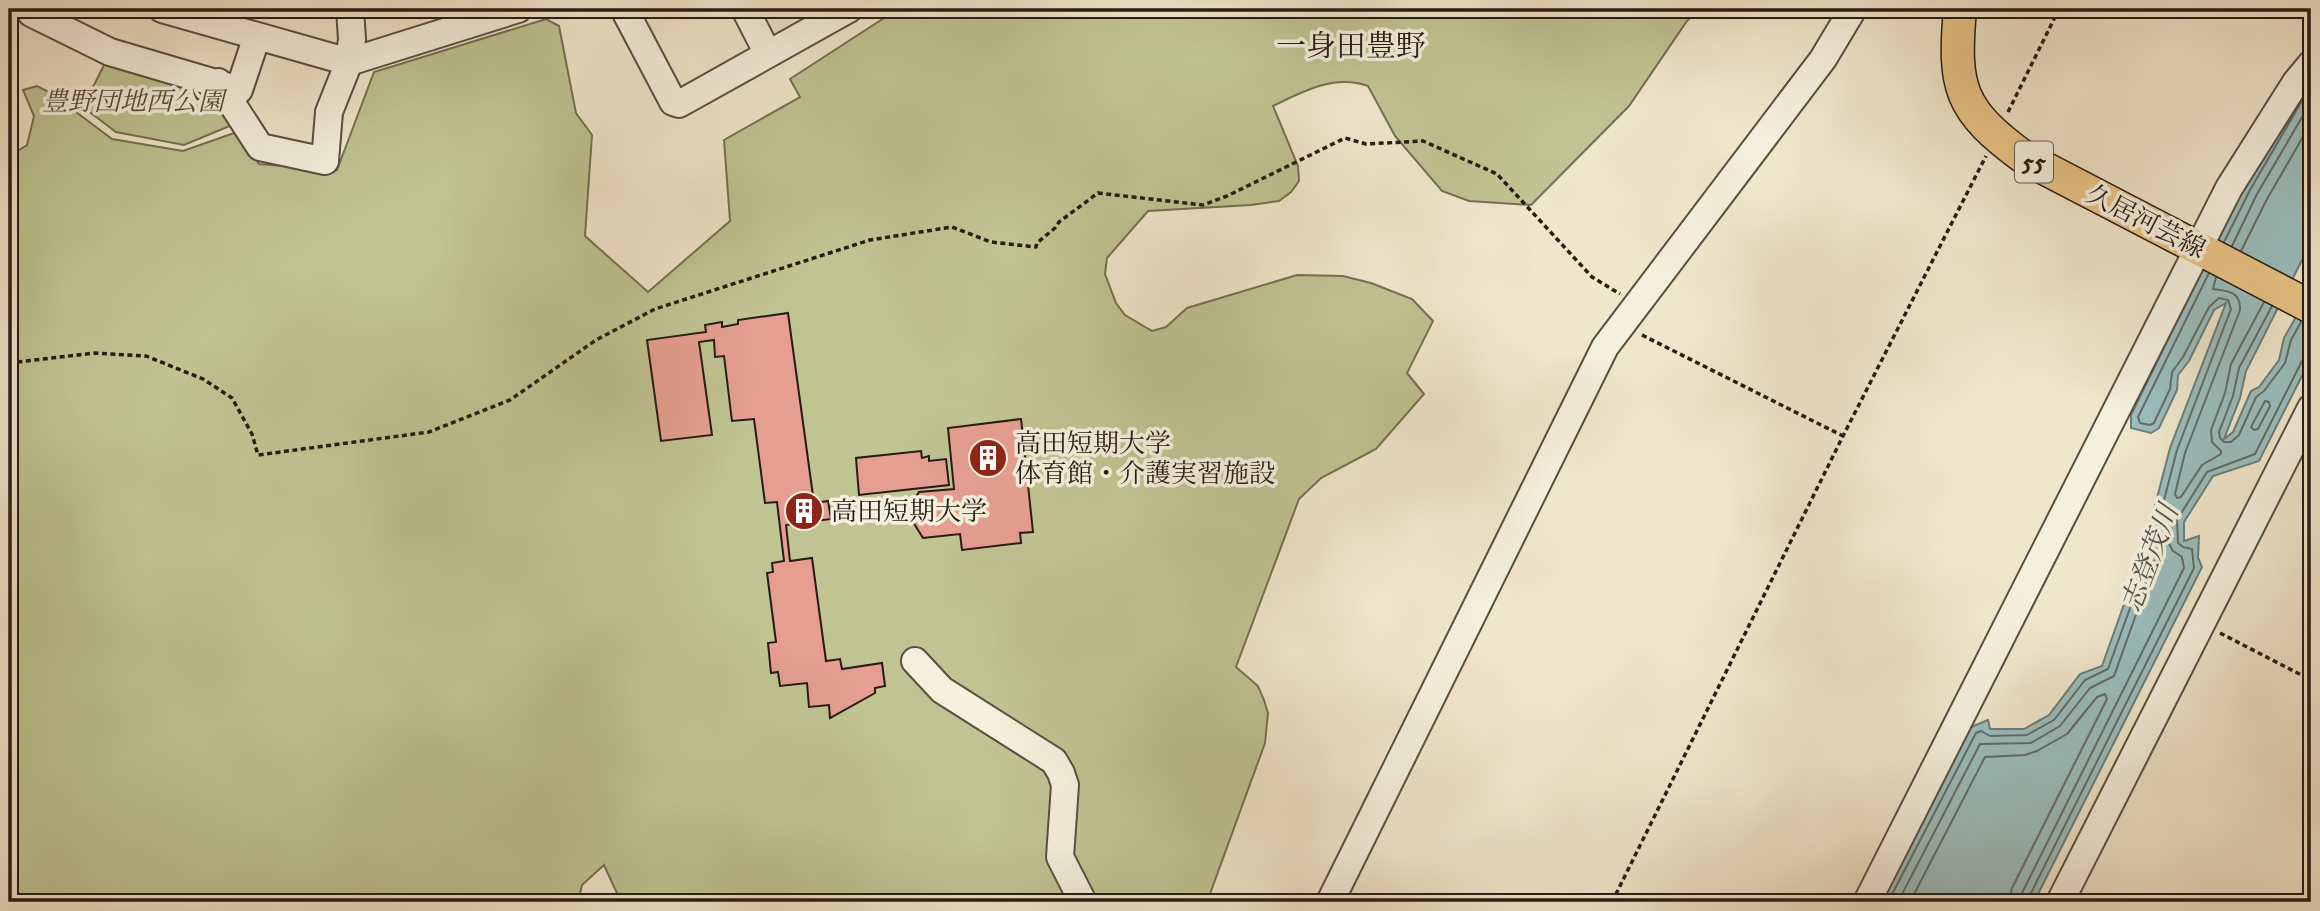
<svg xmlns="http://www.w3.org/2000/svg" width="2320" height="911" viewBox="0 0 2320 911" font-family="'IM FELL DW Pica','Noto Serif JP',serif">
	<style>
		.green { fill: #c0c392; stroke: #746f52; stroke-width: 2 }
		.water { fill: #9bbebd; stroke: #6d7d79; stroke-width: 2 }
		.lines { fill: none; stroke-linecap: round; stroke-linejoin: round }
		.shore { stroke: #616c68; stroke-width: 2 }
		.building { fill: #e59e90; stroke: #271b13; stroke-width: 2 }
		.minor-casing { stroke: #594e41; stroke-width: 30 }
		.major-casing { stroke: #271b13; stroke-width: 35 }
		.path { stroke: #271b13; stroke-width: 3.5; stroke-dasharray: 5 3.5; stroke-linecap: butt }
		.minor { stroke: #f5efdd; stroke-width: 26 }
		.major { stroke: #e8c385; stroke-width: 32 }
		.labels { text-anchor: middle; stroke-width: 7; stroke-linejoin: round; paint-order: stroke }
		.shield { fill: #f5efdd; stroke: #655b50; stroke-width: 2 }
		.shield-label { font-size: 24px; font-weight: bold; fill: #271b13 }
		.park-label { font-size: 26px; font-style: italic; fill: #554d39; stroke: #f5efdd }
		.street-label { font-size: 26px; fill: #271b13; stroke: #f5efdd }
		.poi-label { font-size: 26px; fill: #271b13; stroke: #f5efdd; text-anchor: start }
		.water-label { font-size: 28px; font-style: italic; fill: #50544e; stroke: #f5efdd }
		.quarter-label { font-size: 30px; fill: #271b13; stroke: #f5efdd }
	</style>
	<rect width="100%" height="100%" fill="#f0e6ca"/>
	<filter id="stains"><feTurbulence type="fractalNoise" baseFrequency=".00286" numOctaves="4"/><feColorMatrix values="0 0 0 0 .2 0 0 0 0 .09 0 0 0 0 .02 0 0 0 .5 -.17"/></filter>
	<radialGradient id="worn" r=".72"><stop offset=".6" stop-color="#630" stop-opacity="0"/><stop offset="1" stop-color="#630" stop-opacity=".3"/></radialGradient>
	<path class="green" d="M898,9H1699L1687,21L1629,106L1531,205L1469,201L1442,191L1395,136L1368,86C1335,74 1303,91 1273,106L1298,166L1299,181L1291,192L1279,201L1251,205L1148,211L1107,258L1105,274L1116,303L1125,315L1152,331L1166,327L1187,308L1297,275L1343,276L1371,283L1412,299L1433,321L1407,373L1424,394L1376,449L1321,478L1299,499L1236,667L1258,686L1264,700L1268,713L1265,743L1207,902H621L604,865L582,885L578,902H25L9,898V156L27,145L34,116L23,90L37,86L51,93L112,139L183,151L237,132L259,164L337,170L374,72L546,19L559,26L576,113L592,135L585,236L648,292L730,221L724,140L800,97L790,79Z
		M107,59L211,92L232,125L184,145L116,132L83,107Z"/>
	<path class="water" d="M2311,77V248L2305,254L2246,371L2240,398L2224,439L2233,432L2251,391L2259,387L2279,360L2284,338L2311,290V358L2259,461L2213,476L2184,522V541L2199,536L2198,558L2202,567L2034,902H1881L1971,727L1988,720L1990,729H2024L2049,715L2080,674L2102,666L2144,548L2170,448L2226,303L2214,310L2189,361L2178,375L2177,390L2159,428L2151,433L2131,428V415L2243,187Z"/>
	<g class="lines">
		<path class="shore" d="M2224,242L2250,190L2303,99
			M2232,246L2257,194L2311,102
			M2241,251L2267,199L2311,123
			M2216,277L2213,289C2227,291 2241,291 2240,310L2185,453L2175,494L2177,498L2181,497L2202,465L2221,454V451L2212,442L2211,430L2225,393L2231,364L2264,302
			M2272,306L2239,368L2233,396L2219,432L2220,438L2224,442H2231L2239,435L2256,397L2264,391L2285,363L2291,340L2301,322
			M2265,401L2269,402L2270,406L2258,429L2254,430L2251,427Z
			M1888,902L1976,733L1981,731L1990,736L2027,735L2054,720L2085,680L2108,669L2151,550L2177,450L2231,309L2228,300L2219,298L2209,307L2183,357L2172,372L2170,389L2154,423L2150,425L2140,423L2138,417L2209,273
			M1898,902L1980,744L2031,743L2060,726L2090,688L2114,676L2162,542L2167,540L2173,551L2182,557L2184,568L2022,893L2020,902
			M1910,902L1985,757L2025,755L2037,751L2067,734L2097,697L2105,694L2107,699L2012,888L2009,902
			M2029,902V897L2194,568L2192,549L2183,547L2178,543L2177,520L2207,472L2255,454L2302,361L2311,357"/>
	</g>
	<path class="building" d="M788,313L814,503L828,501L831,519L786,525L790,561L812,558L826,661L840,659L842,669L882,663L885,686L875,688V693L830,718L829,705L809,707L807,683L780,686L778,672L771,673L768,643L776,642L767,573L773,572L772,563L784,561L777,502L765,503L754,419L732,421L724,356L715,357L714,340L699,342L712,435L661,441L647,340L706,332L705,325L722,322V327L738,324V320Z
		M1021,419L1033,532L1020,533L1021,543L962,550L960,534L923,538L913,522L912,510L916,497L919,492L954,489L948,428Z
		M921,451L922,458L929,456V461L946,459L949,485L859,495L856,458Z"/>
	<g class="lines">
		<defs>
			<path id="minor" d="M29,9L31,13L110,52L239,90L257,36
				M162,9L349,62L518,9
				M624,9L673,102L679,104L849,9
				M745,9L768,54
				M218,82L260,147L325,161L329,112L349,62L352,39L350,9
				M915,661L942,690L1054,761L1061,773L1065,785L1060,857L1083,902
				M1330,902L1605,347L1823,59L1853,9
				M1867,902L2229,188L2296,82L2311,64
				M2060,902L2311,408"/>
			<path id="major" d="M1960,9C1953,88 1959,110 2025,158L2311,307"/>
		</defs>
		<use href="#minor" class="minor-casing"/>
		<use href="#major" class="major-casing"/>
		<path class="path" d="M2008,112L2059,9
			M1642,335L1843,436
			M9,363L95,353L146,356L203,379L232,398L252,434L258,455L429,432L510,400L596,340L655,309L870,240L952,227L991,242L1036,247L1037,243L1055,228L1059,222L1098,193L1203,205L1227,196L1345,138L1366,144L1423,141L1497,174L1592,277L1620,294
			M2220,633L2311,680
			M1612,902L1843,436L1986,156"/>
		<use href="#minor" class="minor"/>
		<use href="#major" class="major"/>
	</g>
	<defs>
		<symbol id="building-disc" viewBox="-11 -11 22 22"><circle r="9.5" fill="#8f2418" stroke="#f5efdd"/><path d="M-4-6H4V6H1V3H-1V6H-4ZM-2.5-4.3h1.7v1.8h-1.7ZM.8-4.3h1.7v1.8H.8ZM-2.5-1h1.7V.8h-1.7ZM.8-1h1.7V.8H.8Z" fill="#fff"/></symbol>
	</defs>
	<g fill-rule="evenodd">
		<use href="#building-disc" x="966" y="436" width="44" height="44"/>
		<use href="#building-disc" x="782" y="489" width="44" height="44"/>
	</g>
	<g class="labels">
		<rect class="shield" x="2015" y="141.5" width="38" height="41" rx="5"/>
		<g class="shield-label">
			<text x="2034" y="170">55</text>
		</g>
		<g class="park-label">
			<text x="133" y="110">豊野団地西公園</text>
		</g>
		<g class="street-label">
			<text transform="translate(2146 221) rotate(27)" y="9">久居河芸線</text>
		</g>
		<g class="poi-label">
			<text x="1015" y="452">高田短期大学<tspan x="1015" dy="30">体育館・介護実習施設</tspan></text>
			<text x="831" y="520">高田短期大学</text>
		</g>
		<g class="water-label">
			<text transform="translate(2149 558) rotate(-69)" y="10">志登茂川</text>
		</g>
		<g class="quarter-label">
			<text x="1351" y="56">一身田豊野</text>
		</g>
	</g>
	<rect width="2320" height="911" fill="none" stroke="#f0e6ca" stroke-width="35"/>
	<rect x="10" y="10" width="2299" height="890" fill="none" stroke="#271b13" stroke-width="3.5"/>
	<rect x="18" y="18" width="2285" height="876" fill="none" stroke="#271b13" stroke-width="2"/>
	<rect width="100%" height="100%" filter="url(#stains)"/>
	<rect width="100%" height="100%" fill="url(#worn)"/>
</svg>
